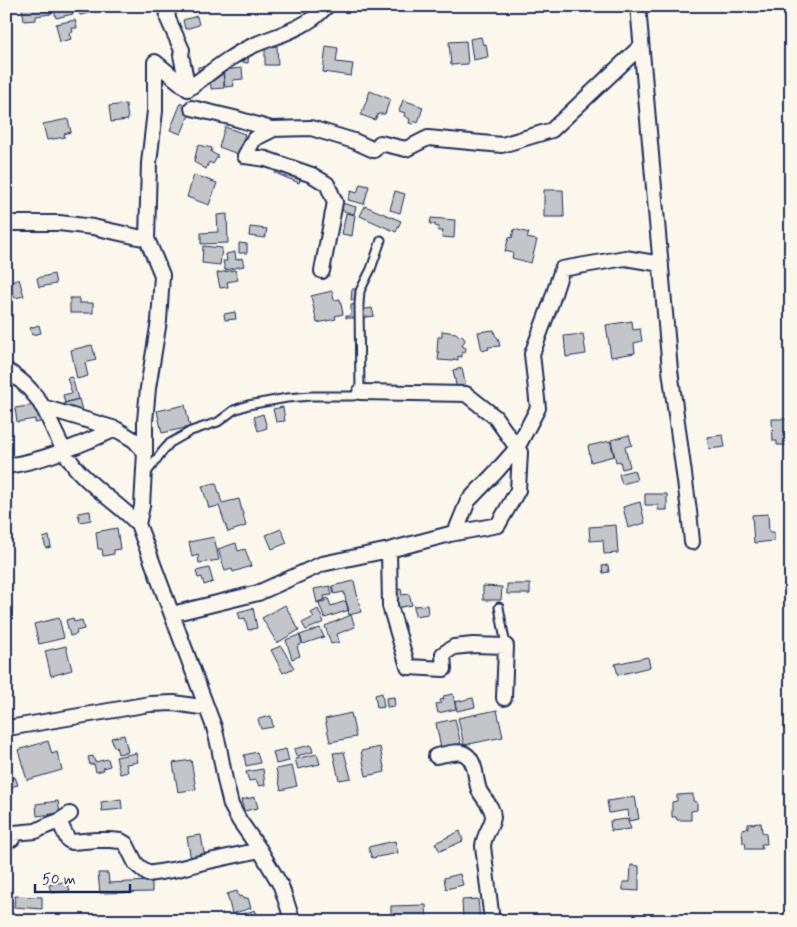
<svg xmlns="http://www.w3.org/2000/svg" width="797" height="927" viewBox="0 0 797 927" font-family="Mynerve,sans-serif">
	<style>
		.building { fill: #c3c5c9; stroke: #1b2f5e }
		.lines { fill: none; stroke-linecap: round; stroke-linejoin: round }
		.service-casing { stroke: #1b2f5e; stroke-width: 11 }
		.minor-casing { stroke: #1b2f5e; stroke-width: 18 }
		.service { stroke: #fbf7ec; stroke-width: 7 }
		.minor { stroke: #fbf7ec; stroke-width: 14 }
	</style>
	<rect width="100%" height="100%" fill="#fbf7ec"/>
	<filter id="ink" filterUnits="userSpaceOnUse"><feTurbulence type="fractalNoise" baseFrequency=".02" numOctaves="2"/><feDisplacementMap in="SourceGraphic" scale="10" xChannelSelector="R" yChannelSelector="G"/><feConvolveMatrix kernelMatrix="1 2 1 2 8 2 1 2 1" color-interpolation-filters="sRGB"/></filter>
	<g filter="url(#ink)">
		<path class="building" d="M22,6H51V14L36,16V20L24,21Z
			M53,6H71L73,14L56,18Z
			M78,6H88L89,13L80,15Z
			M197,16L199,25L185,29L183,20Z
			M75,20L77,28H72L73,32L69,33L71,39L60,42L56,24Z
			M481,37L483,45L486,44L488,57L473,60L470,39Z
			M466,41L468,64L451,65L449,42Z
			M277,46L278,65H265V47Z
			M326,46L338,48L336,62L353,64L351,76L323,72Z
			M231,49L249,50L248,63L230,61Z
			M223,65L224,88L211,89L210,74L198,75V67Z
			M242,68L243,79L233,80L234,86L225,87L223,70Z
			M370,91L390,99L385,114H378L375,120L361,115Z
			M403,100L423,107L418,123L414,121L413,124L409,123L410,119L404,116L405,113L399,111Z
			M181,103L192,108L181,134L170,130Z
			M126,104L128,120L111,122L109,106Z
			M68,119L71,132L64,134L65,137L47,140L43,124Z
			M225,127L245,134L238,154L219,147Z
			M198,145L212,148L211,152L218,156L213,164L209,162L206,169L194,162Z
			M279,164L302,174L299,183L275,173Z
			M194,175L217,183L209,205L187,197Z
			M360,184L369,186L364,204L348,200L351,191L357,193Z
			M544,190H563L564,217H544Z
			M395,191L405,194L400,213L390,210Z
			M342,203L356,207L354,214L340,210Z
			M365,206L401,221L396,232L360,216Z
			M346,213L355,215L352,236L342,234Z
			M227,214L228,243L201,244V233L218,232L217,215Z
			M431,218L455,220L454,238L442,237L443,231H438L439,227L435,226V224H430Z
			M250,227L267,229L265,238L249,236Z
			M514,229L529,233L527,238L537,240L531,263L512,258L513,253L505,251L509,237L512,238Z
			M239,243L247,244V253H239Z
			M203,246L222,248L220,265L202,263Z
			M235,252L236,260L242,258L244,266L225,270L223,261H227L226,254Z
			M235,270L238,280L227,282L228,287L220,288L217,273Z
			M54,274L56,284L39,287L37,278Z
			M19,279L24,296L15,298L12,292L6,293V284Z
			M352,289H356L355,300H351Z
			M332,291L334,300L340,299L343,314L335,316L336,319L317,323L311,296Z
			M70,298H79V303H93V313H70Z
			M358,304V318H346V316H351V305Z
			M372,308L374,316L360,318L359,310Z
			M235,312L236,319L225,320L224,314Z
			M632,321L633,330L640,329L642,341L634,343L635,353L611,357L606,325Z
			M39,325L41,333L32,335L30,328Z
			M494,330L495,335L498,338L500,346L488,347L489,349L482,351L478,332Z
			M442,331L456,333L460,337L462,335L465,340L462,346L466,348L465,353L462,352V357L458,356V360L454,359L453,361L438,360L439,352H437L438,337H442Z
			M583,334L586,354L566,357L564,336Z
			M92,345L96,360L85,363L88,376L77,379L71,350Z
			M462,368L466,388L457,390L453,370Z
			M72,377L78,399L65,403L63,395L72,393L67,378Z
			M79,399L83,414L77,415L75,409L66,411L64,403Z
			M41,404L44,421L35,423V419L17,422L15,408Z
			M185,405L190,427L162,433L157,411Z
			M283,407L285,421L276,422L273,409Z
			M263,414L267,428L258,431L254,417Z
			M772,419H791V445H777V441H773Z
			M629,435L632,445L625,447L630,467L622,469L620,461L616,462L611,440Z
			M723,435L725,447L709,449L707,437Z
			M610,441L614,456L591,462L588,446Z
			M634,470L637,480L622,484L619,474Z
			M216,483L222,503L239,499L246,526L228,532L219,506L209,508L202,486Z
			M645,494H667V510H658V505H645Z
			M640,502L645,523L628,528L623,507Z
			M90,511L91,520L80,522L78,513Z
			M768,514L769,532H774V541L754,543L752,515Z
			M616,525L618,553L604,554L603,540L590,541L589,527Z
			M117,528L120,549L114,550V554L103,556L102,549H98L96,532Z
			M281,529L287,543L272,549L266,535Z
			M49,536L51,547L46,548L43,538Z
			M791,536V545H787V537Z
			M214,537L219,560L199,563L198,555L192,557L189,542Z
			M236,543L238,551L245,549L251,566L233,572L232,569L225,571L218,549Z
			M608,565L609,572L603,573L602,566Z
			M209,568L213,582L204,585L202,577L198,578L196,571Z
			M354,581L361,612L349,615L344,592L334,594L332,586Z
			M507,584H530V594H507Z
			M330,586L332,595L324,596L325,601L317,603L314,589Z
			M483,586L502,587L501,600H483Z
			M401,589L402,595L409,594L412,605L396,608L392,591Z
			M328,598L331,606L346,601L349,610L325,618L318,602Z
			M285,605L299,630L277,643L262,618Z
			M427,605L428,614L415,616L414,606Z
			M253,608L257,628L248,630L245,618L240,619L238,612Z
			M318,609L324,622L306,630L302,623L314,617L311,613Z
			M351,615L355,627L337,634L339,642L331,644L325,626Z
			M59,618L64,638L39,644L34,624Z
			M73,618L74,622L82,620L84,629L76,631L77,634L70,636L66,620Z
			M320,628L324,637L303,644L300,635Z
			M299,635L302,643L297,647L300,656L292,659L286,640Z
			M66,646L72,670L51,676L45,651Z
			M281,646L294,668L283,673L271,650Z
			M648,657L650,667L618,675L615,664Z
			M382,693L384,707L377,708L375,695Z
			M453,694L456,709L438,713L436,704L441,703L440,700L444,699L443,696Z
			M394,697L395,706L387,707L386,698Z
			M473,698L475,707L457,711L455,702Z
			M497,710L503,737L464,745L458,718Z
			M351,713L356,737L330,742L325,719Z
			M271,716L273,727L261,729L258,719Z
			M455,719L461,745L441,749L436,723Z
			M124,735L128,752L118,754L116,746L114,747L111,738Z
			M48,741L52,754L57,752L62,770L27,780L18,750Z
			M311,745L313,752L296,756L294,749Z
			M380,747L385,772L366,776L361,751Z
			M286,749L289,761L276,764L273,752Z
			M257,752L260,763L246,766L244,755Z
			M344,752L351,778L339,780L333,753Z
			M136,753L138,762L126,764L128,772L120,774L116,757Z
			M317,754L320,764L298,769L295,759Z
			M93,756L95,762L108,759L110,766L103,768L104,770L96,772L94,764L90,765L88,757Z
			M191,760L196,789L178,792L173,763Z
			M292,766L297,786L281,790L276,769Z
			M263,769L265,785L259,786L256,780L249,781L246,772Z
			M15,777L18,785L6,788V780Z
			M693,794V801L697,802V810L691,811V820H677L676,817H672V802L677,801V795Z
			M255,797L258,808L244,811L241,800Z
			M635,797L639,819L629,821L628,810L609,813L607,801Z
			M121,799L122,809L102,811L101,802Z
			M58,801L60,813L37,816L36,804Z
			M627,819L631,829L611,831L610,821Z
			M761,823L762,832L766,834L767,844H761L762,849H746L745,842L743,843L742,829L748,828V824Z
			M460,831L463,841L440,851L435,843Z
			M201,835L205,858L191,860L187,837Z
			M395,841L398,853L372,858L368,847Z
			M631,865L639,866V891L623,890V882H630Z
			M98,873H108L109,883L152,881V892L100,893Z
			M460,874L463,885L446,889L444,878Z
			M67,881L70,891L51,893L49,885Z
			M237,891L239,897L242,896L243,899L248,898L251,908L232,914L227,894Z
			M15,896L42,897V909L14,907Z
			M478,899L480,921H463L462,900Z
			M426,905L427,921H391V906Z
			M255,910L260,921H233L232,918Z"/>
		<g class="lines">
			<defs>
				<path id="service" d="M146,474L162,452L170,443L191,431L218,422L234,410L248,405L287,398L311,396H353L357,395L360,392L359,304L360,291L371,269L381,240
					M499,607L506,646"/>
				<path id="minor" d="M167,6L168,19L182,50L181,55L188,89
					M638,6L670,370L689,511L692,542
					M188,89C209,74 228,57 252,46C272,37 294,32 312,19C317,16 322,10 327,6
					M192,108L234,118L271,129L311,128L354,141L374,150L380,143L406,149L428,138L502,145L552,130L641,46
					M274,129L254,139L245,156L266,159L312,175L327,184L335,202L322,271
					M6,223H59L93,227L147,239
					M6,370C21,379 35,393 44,409C54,428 61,450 75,467C93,489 118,503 138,524L214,727L219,747L225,780L231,805L239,820L260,850L281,886L291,916L292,921
					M43,407L116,429L134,440L145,452
					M6,466C45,461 81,444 116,429
					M138,524L142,506L145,452V421L148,388L159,321L162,275L147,239L149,163L155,111V62L188,89
					M455,533L468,501L495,473L517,448L538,408L532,354L551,303L562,269L625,258L661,264
					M389,550L390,606L408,667L444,669L443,654L454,647L473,645L506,646L504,698
					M172,614L258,593L322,564L389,550L450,534L498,525L518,490L520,452L495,417L466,394L360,392
					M6,727H14L150,704L174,703L207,708
					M436,756C456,752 469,746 475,771C476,777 477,784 479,790C483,799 493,806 493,817C492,827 484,834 483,846L492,921
					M59,821L68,840L72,842L96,840H110L121,841L126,844L136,864L148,874L178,869L200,863L260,850
					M6,841L12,839L14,833L36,831L46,826L59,821L70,814"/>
			</defs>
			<use href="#service" class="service-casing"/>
			<use href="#minor" class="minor-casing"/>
			<use href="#service" class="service"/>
			<use href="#minor" class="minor"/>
		</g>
	</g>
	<rect width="797" height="927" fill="none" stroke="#fbf7ec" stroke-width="25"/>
	<rect x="12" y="12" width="772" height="902" fill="none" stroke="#1b2f5e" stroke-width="2" filter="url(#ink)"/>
	<path d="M35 884v8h95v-8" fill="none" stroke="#1b2f5e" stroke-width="2.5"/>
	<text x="42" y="884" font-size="15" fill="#1b2f5e" stroke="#fbf7ec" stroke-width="4" paint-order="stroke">50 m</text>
</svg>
